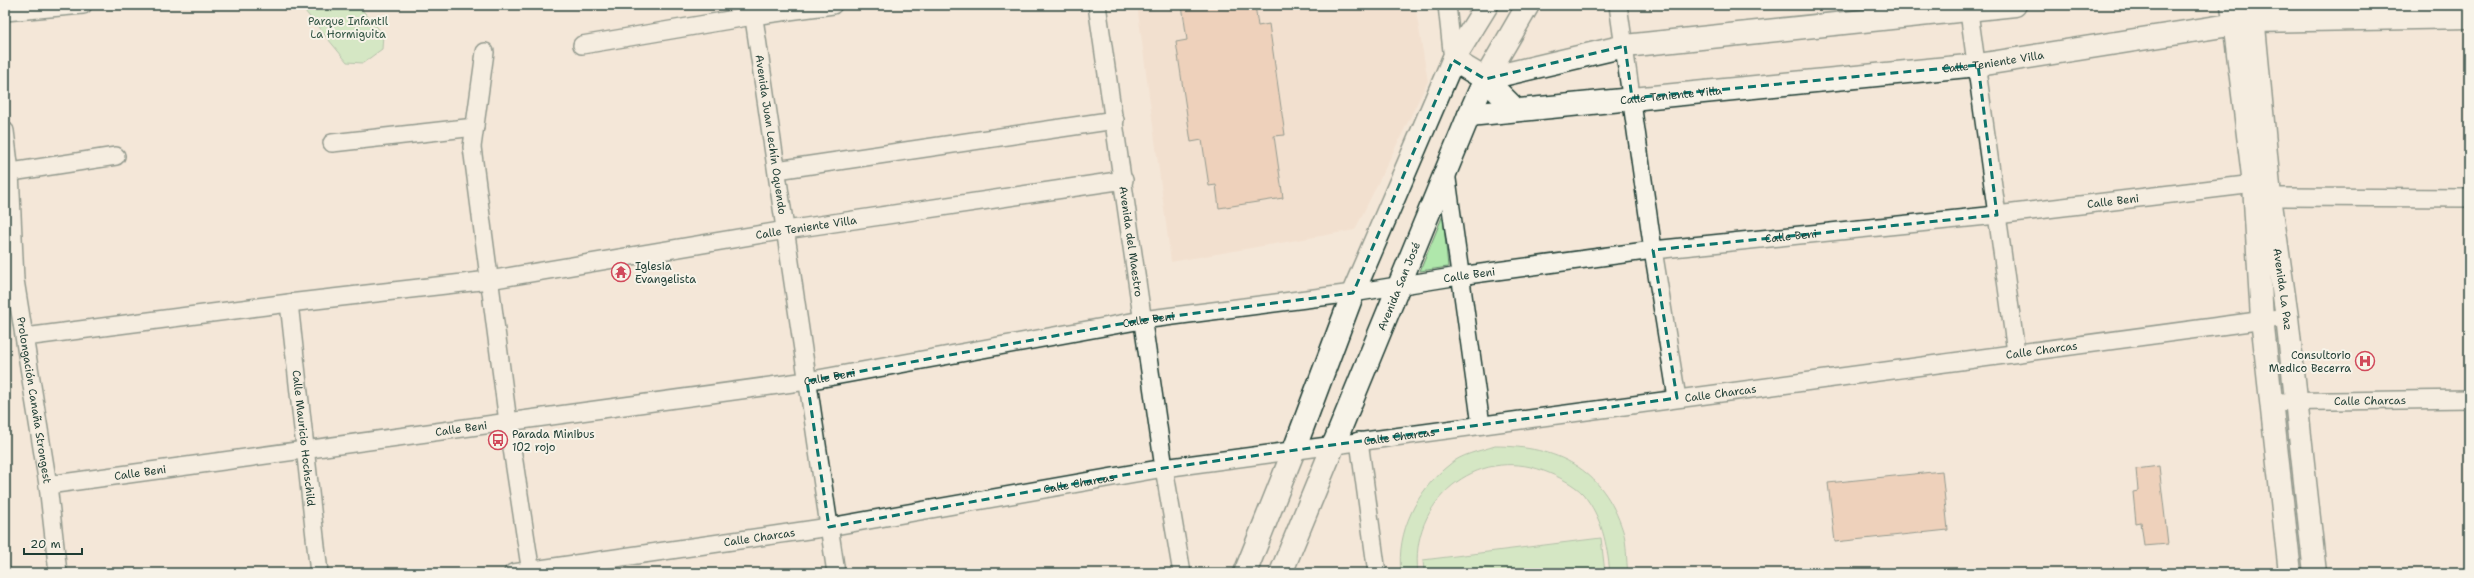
<svg xmlns="http://www.w3.org/2000/svg" width="2474" height="578" viewBox="0 0 2474 578" font-family="'Shantell Sans',sans-serif">
	<style>
		.built { fill: #f0d8c4 }
		.green { fill: #afe7ab; stroke: #679270 }
		.building { fill: #e6b697; stroke: #1f3d34 }
		.lines { fill: none; stroke-linecap: round; stroke-linejoin: round }
		.street-casing { stroke: #1f3d34; stroke-width: 20 }
		.secondary-casing { stroke: #1f3d34; stroke-width: 25 }
		.primary-casing { stroke: #1f3d34; stroke-width: 25 }
		.street { stroke: #f7f3e8; stroke-width: 17 }
		.secondary { stroke: #f7f3e8; stroke-width: 22 }
		.primary { stroke: #f7f3e8; stroke-width: 22 }
		.marked { fill: none; stroke: #0f766e; stroke-width: 3; stroke-dasharray: 8 5; stroke-linejoin: round }
		.labels { text-anchor: middle; stroke-width: 4; stroke-linejoin: round; paint-order: stroke }
		.park-label { font-size: 11px; fill: #355646; stroke: #f7f3e8 }
		.street-label { font-size: 11px; fill: #1f3d34; stroke: #f7f3e8 }
		.poi-label { font-size: 11px; fill: #1f3d34; stroke: #f7f3e8; text-anchor: start }
	</style>
	<rect width="100%" height="100%" fill="#f4e7d8"/>
	<filter id="ink" filterUnits="userSpaceOnUse"><feTurbulence type="fractalNoise" baseFrequency=".025" numOctaves="2"/><feDisplacementMap in="SourceGraphic" scale="8" xChannelSelector="R" yChannelSelector="G"/><feConvolveMatrix kernelMatrix="1 2 1 2 8 2 1 2 1" color-interpolation-filters="sRGB"/></filter>
	<g filter="url(#ink)">
		<path class="built" d="M1137,5H1415L1428,81L1355,230L1171,262Z"/>
		<path class="green" d="M300,5H358L383,34L382,49L363,63L347,62Z
			M1443,215L1448,267L1420,271Z
			M1495,446C1557,446 1603,468 1623,531C1627,543 1626,560 1628,573H1610C1607,544 1602,517 1583,494C1574,484 1557,476 1544,471C1476,445 1409,502 1418,573H1401C1396,532 1417,490 1449,465C1461,454 1480,451 1495,446Z
			M1601,538L1605,573H1424L1423,560Z"/>
		<path class="building" d="M1182,5H1255L1258,26L1269,24L1285,135L1274,136L1283,198L1219,208L1216,185L1209,186L1202,140L1191,142L1176,42L1187,40Z
			M2159,466L2168,544L2144,546L2141,522L2136,523L2133,492L2138,491L2136,469Z
			M1942,471L1948,530L1835,542L1828,483Z"/>
		<g class="lines">
			<defs>
				<g id="street">
					<path id="s1" d="M752,5L836,573"/>
					<path id="s2" d="M1097,5L1164,468L1182,573"/>
					<path d="M1447,5L1453,60"/>
					<path d="M1618,5L1653,250L1677,398"/>
					<path d="M1968,5L2016,352"/>
					<path d="M5,12L83,5"/>
					<path d="M582,45L753,16L833,5"/>
					<path d="M485,52L472,147L508,422L531,573"/>
					<path id="s3" d="M5,131L10,172L15,280L48,485L58,573"/>
					<path d="M332,143L475,127"/>
					<path d="M777,170L1115,120"/>
					<path d="M1446,172L1481,425"/>
					<path d="M5,173L116,156"/>
					<path d="M2270,197L2469,198"/>
					<path id="s4" d="M289,303L319,573"/>
					<path id="s5" d="M25,337L289,303L489,280L786,230L1124,180"/>
					<path id="s6" d="M2271,402L2469,399"/>
					<path d="M1359,441L1377,573"/>
					<path id="s7" d="M48,485L807,381L1142,320L1353,293L1459,276L1653,250L1997,215L2254,184"/>
					<path id="s8" d="M513,573L829,527L1164,468L2287,317"/>
				</g>
				<g id="secondary">
					<path d="M1453,60L1485,79L1516,110"/>
					<path d="M1485,79L1625,46L2015,5"/>
					<path id="s9" d="M1469,115L1978,65L2255,21L2469,17"/>
					<path d="M1245,573L1294,450L1353,293L1453,60L1487,5"/>
					<path id="s10" d="M1281,573L1469,115L1485,79L1528,5"/>
				</g>
				<g id="primary">
					<path d="M2232,5L2254,184L2262,319L2290,573"/>
					<path id="s11" d="M2252,5L2270,197L2287,317L2315,573"/>
				</g>
			</defs>
			<use href="#street" class="street-casing"/>
			<use href="#secondary" class="secondary-casing"/>
			<use href="#primary" class="primary-casing"/>
			<use href="#street" class="street"/>
			<use href="#secondary" class="secondary"/>
			<use href="#primary" class="primary"/>
		</g>
	</g>
	<path d="M0 0H2474V578H0ZM1625,46L1632,98L1978,65L1997,215L1653,250L1677,398L1164,468L829,527L807,381L1142,320L1353,293L1453,60L1485,79Z" fill="#f4e7d8" fill-opacity=".55" fill-rule="evenodd"/>
	<path class="marked" d="M1625,46L1632,98L1978,65L1997,215L1653,250L1677,398L1164,468L829,527L807,381L1142,320L1353,293L1453,60L1485,79Z"/>
	<defs>
		<symbol id="temple-ring" viewBox="-11 -11 22 22"><circle r="9.5" fill="#f7f3e8" stroke="#d1495b" stroke-width="1.5"/><path d="M0-6L5-2H3V0L6.5 2.5H4V6H1.5V3h-3V6H-4V2.5H-6.5L-3 0V-2H-5Z" fill="#d1495b"/></symbol>
		<symbol id="hospital-ring" viewBox="-11 -11 22 22"><circle r="9.5" fill="#f7f3e8" stroke="#d1495b" stroke-width="1.5"/><path d="M-5-5h3v3.5h4V-5h3V5h-3V1.5h-4V5h-3Z" fill="#d1495b"/></symbol>
		<symbol id="bus-ring" viewBox="-11 -11 22 22"><circle r="9.5" fill="#f7f3e8" stroke="#d1495b" stroke-width="1.5"/><path d="M-5-6H5V4H4V6H2V4H-2V6H-4V4H-5ZM-3.5-4V0h7V-4ZM-3.5 1.2v1.5H-2V1.2ZM2 1.2v1.5H3.5V1.2Z" fill="#d1495b"/></symbol>
	</defs>
	<g fill-rule="evenodd">
		<use href="#temple-ring" x="610" y="261" width="22" height="22"/>
		<use href="#hospital-ring" x="2354" y="350" width="22" height="22"/>
		<use href="#bus-ring" x="487" y="429" width="22" height="22"/>
	</g>
	<g class="labels">
		<g class="park-label">
			<text x="348" y="25">Parque Infantil<tspan x="348" dy="13">La Hormiguita</tspan></text>
		</g>
		<g class="street-label">
			<text dy="4" stroke="none"><textPath href="#s9" startOffset="527">Calle Teniente Villa</textPath></text>
			<text dy="4" stroke="none"><textPath href="#s9" startOffset="203">Calle Teniente Villa</textPath></text>
			<text dy="4" stroke="none"><textPath href="#s1" startOffset="131">Avenida Juan Lechín Oquendo</textPath></text>
			<text dy="4" stroke="none"><textPath href="#s7" startOffset="2085">Calle Beni</textPath></text>
			<text dy="4" stroke="none"><textPath href="#s5" startOffset="789">Calle Teniente Villa</textPath></text>
			<text dy="4" stroke="none"><textPath href="#s7" startOffset="1761">Calle Beni</textPath></text>
			<text dy="4" stroke="none"><textPath href="#s2" startOffset="239">Avenida del Maestro</textPath></text>
			<text dy="4" stroke="none"><textPath href="#s7" startOffset="1437">Calle Beni</textPath></text>
			<text dy="4" stroke="none"><textPath href="#s10" startOffset="310">Avenida San José</textPath></text>
			<text dy="4" stroke="none"><textPath href="#s11" startOffset="286">Avenida La Paz</textPath></text>
			<text dy="4" stroke="none"><textPath href="#s7" startOffset="1113">Calle Beni</textPath></text>
			<text dy="4" stroke="none"><textPath href="#s8" startOffset="1545">Calle Charcas</textPath></text>
			<text dy="4" stroke="none"><textPath href="#s7" startOffset="789">Calle Beni</textPath></text>
			<text dy="4" stroke="none"><textPath href="#s8" startOffset="1221">Calle Charcas</textPath></text>
			<text dy="4" stroke="none"><textPath href="#s3" startOffset="271">Prolongación Canaña Strongest</textPath></text>
			<text dy="4" stroke="none"><textPath href="#s6" startOffset="99">Calle Charcas</textPath></text>
			<text dy="4" stroke="none"><textPath href="#s7" startOffset="417">Calle Beni</textPath></text>
			<text dy="4" stroke="none"><textPath href="#s8" startOffset="897">Calle Charcas</textPath></text>
			<text dy="4" stroke="none"><textPath href="#s4" startOffset="136">Calle Mauricio Hochschild</textPath></text>
			<text dy="4" stroke="none"><textPath href="#s7" startOffset="93">Calle Beni</textPath></text>
			<text dy="4" stroke="none"><textPath href="#s8" startOffset="573">Calle Charcas</textPath></text>
			<text dy="4" stroke="none"><textPath href="#s8" startOffset="249">Calle Charcas</textPath></text>
		</g>
		<g class="poi-label">
			<text x="635" y="270">Iglesia<tspan x="635" dy="13">Evangelista</tspan></text>
			<text x="2351" y="359" text-anchor="end">Consultorio<tspan x="2351" dy="13">Medico Becerra</tspan></text>
			<text x="512" y="438">Parada Minibus<tspan x="512" dy="13">102 rojo</tspan></text>
		</g>
	</g>
	<rect width="2474" height="578" fill="none" stroke="#f7f3e8" stroke-width="20"/>
	<rect x="10" y="10" width="2454" height="558" fill="none" stroke="#1f3d34" stroke-width="1.5" filter="url(#ink)"/>
	<path d="M24 548v6h58v-6" fill="none" stroke="#1f3d34" stroke-width="2"/>
	<text x="30" y="548" font-size="12" fill="#1f3d34" stroke="#f7f3e8" stroke-width="3" paint-order="stroke">20 m</text>
</svg>
